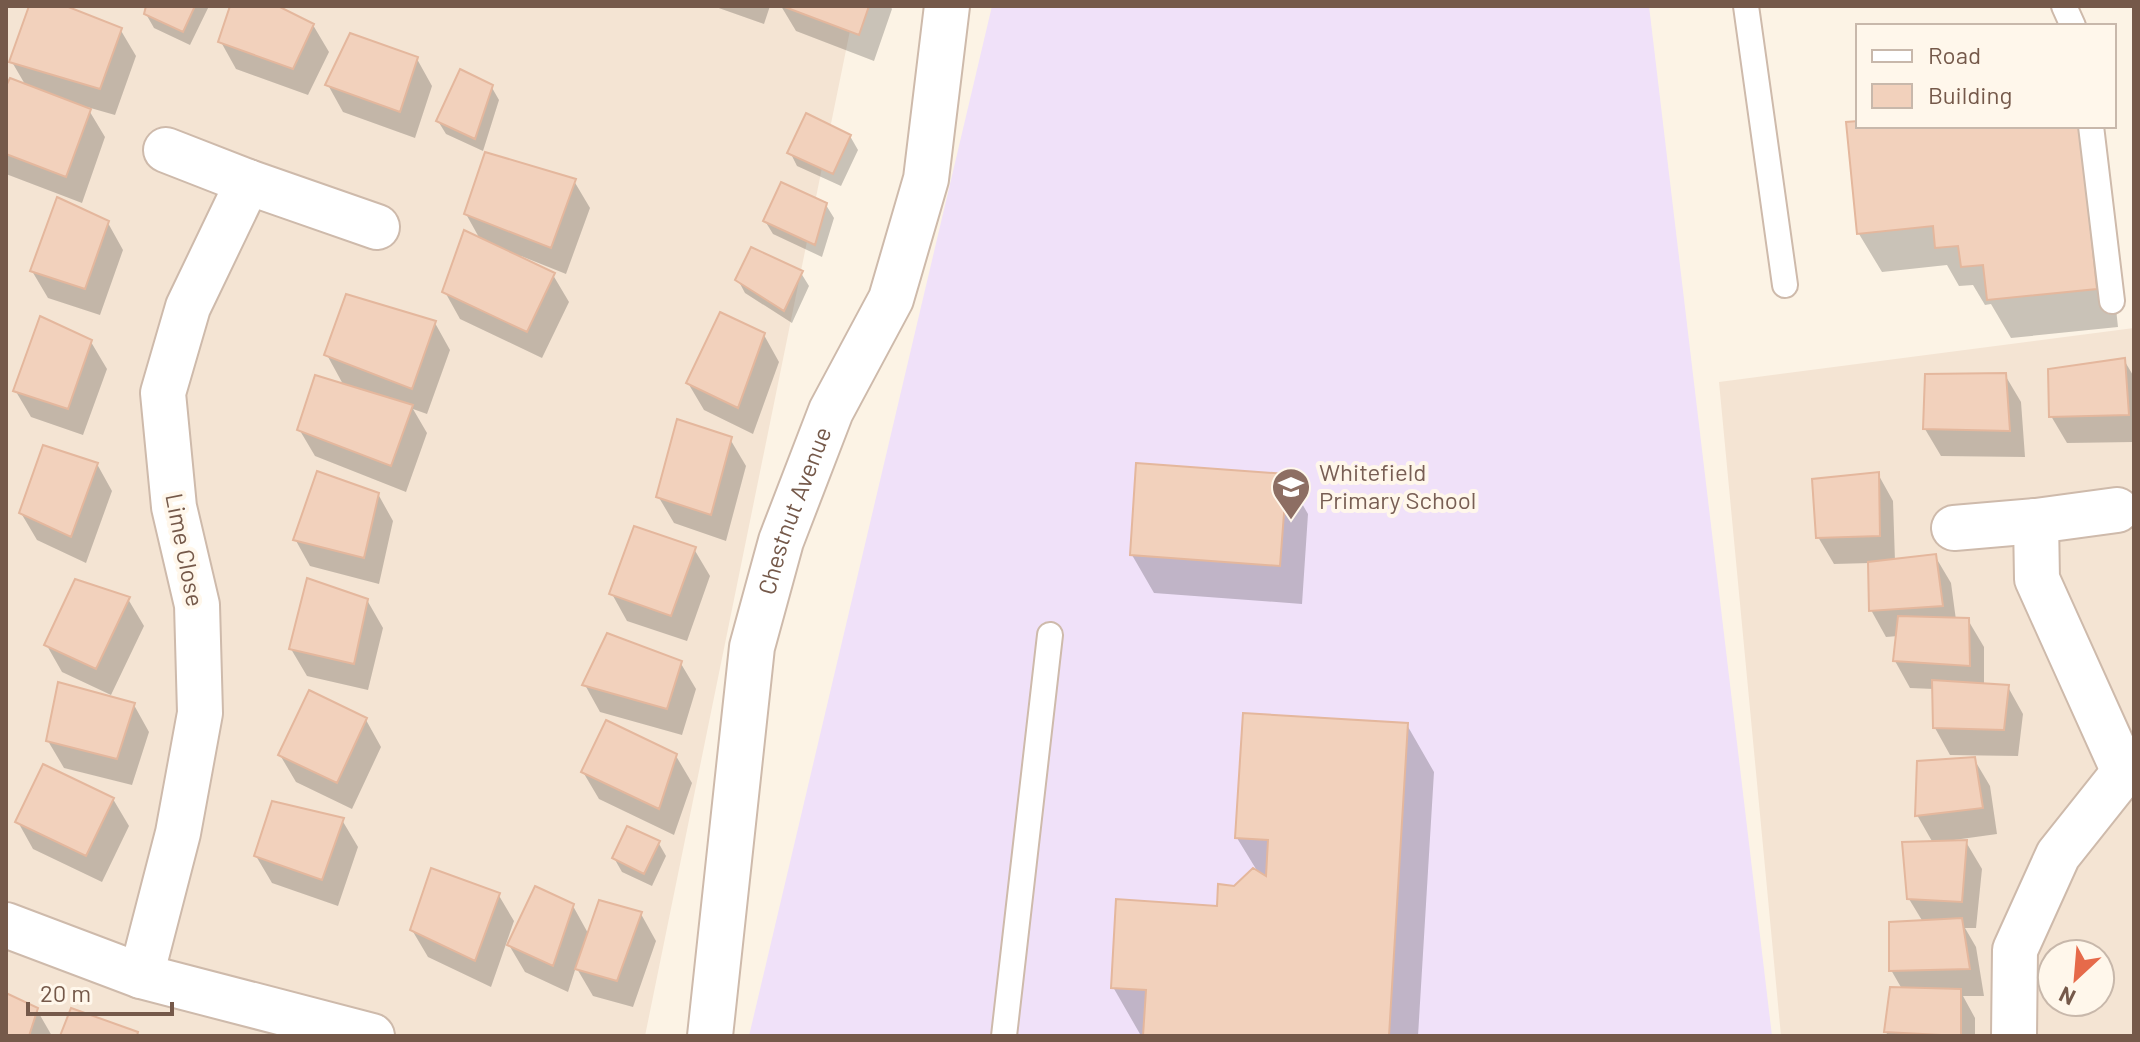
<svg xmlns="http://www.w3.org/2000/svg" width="2140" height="1042" viewBox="0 0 2140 1042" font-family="Barlow,sans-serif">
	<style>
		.residential { fill: #f4e4d3; fill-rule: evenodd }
		.education { fill: #f0e1f9 }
		.shadow { fill: #0003 }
		.building { fill: #f2d1bc; stroke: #e4b79d; stroke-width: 2 }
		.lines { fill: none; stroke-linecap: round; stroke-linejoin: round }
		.service-casing { stroke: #cebaab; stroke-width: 28 }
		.minor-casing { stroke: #cebaab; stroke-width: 48 }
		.service { stroke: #fff; stroke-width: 24 }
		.minor { stroke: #fff; stroke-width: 44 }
		.labels { text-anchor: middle; stroke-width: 8; stroke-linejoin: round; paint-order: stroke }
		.education-label { font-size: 24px; fill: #785e54; stroke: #fff7eb; text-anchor: start }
		.street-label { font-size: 24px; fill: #75594a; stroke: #fff7eb }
	</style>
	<rect width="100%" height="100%" fill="#fcf3e5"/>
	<path class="residential" d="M6,6H855L645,1036H6Z
		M2134,328V1036H1781L1719,382ZM2052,954H2100V1002H2052Z"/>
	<path class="education" d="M992,6H1649L1772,1036H749Z"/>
	<path class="shadow" d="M31,6H60L120,29L136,56L115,115L87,107L105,137L82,203L6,174V91L26,86L12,62Z
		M148,6H209L190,45L154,28L146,14Z
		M232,6H273L313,25L329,52L308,95L236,69L221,42Z
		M713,6H770L764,24Z
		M781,6H890L892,9L874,61L796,31Z
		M417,59L432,86L415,138L343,112L328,85Z
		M491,86L499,100L483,151L446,134L438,121Z
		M1848,123H1858V126H2096L2118,327L2011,338L1991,304L1985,305L1973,285L1959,286L1947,265L1882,272L1859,234Z
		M850,136L858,150L841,186L797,166L790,152Z
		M574,181L590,208L566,274L521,256L520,259L553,275L569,302L542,358L460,319L445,292L481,241L466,214Z
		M826,205L834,218L822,257L773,234L765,221Z
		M108,223L123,250L100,315L48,298L32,271Z
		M801,273L809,286L792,323L745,293L738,280Z
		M435,323L450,350L427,414L413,409L427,433L406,492L315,456L299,429L344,386L327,355Z
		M764,335L779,362L753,434L704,410L688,383Z
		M91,342L107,369L83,435L31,417L15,390Z
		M2124,360L2134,377V442L2067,443L2051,416Z
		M2005,375L2021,402L2025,457L1941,456L1925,429Z
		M730,439L746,466L726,541L674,523L658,496Z
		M97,464L112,491L86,563L37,540L21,513Z
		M1878,474L1893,501L1895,561L1935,556L1951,583L1956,620H1968L1984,647V686L2008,687L2023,714L2018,756L1950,755L1935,728L1934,689L1910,688L1895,661L1898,636L1886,637L1871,610L1870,563L1834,564L1818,537Z
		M1286,476L1308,514L1302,604L1154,593L1132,555Z
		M378,494L393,521L379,584L310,566L295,539Z
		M694,549L710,576L687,641L627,621L612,594Z
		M128,599L144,626L111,695L62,672L46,644Z
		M367,600L383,628L368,690L307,676L291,649Z
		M680,662L696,689L682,735L600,712L585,685Z
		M134,705L149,732L132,785L64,768L48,741Z
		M366,720L381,747L352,809L296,782L280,755Z
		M1407,725L1434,772L1418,1036H1145L1140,1034L1113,987L1219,908L1235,888L1256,869L1237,838Z
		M676,756L692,783L674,835L599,799L583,772Z
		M1974,759L1990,786L1997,834L1954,840V843L1966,842L1982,869L1976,928H1965L1976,947L1984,996H1963L1975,1018V1036H1888L1886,1032L1902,989L1891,970L1923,922L1909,899L1933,843L1917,815Z
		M113,799L129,826L102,882L33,849L18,822Z
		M342,820L358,847L338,906L272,883L256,856Z
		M658,842L666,856L652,886L622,872L614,858Z
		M498,894L514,921L491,987L428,957L412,930Z
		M573,906L589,935L641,914L656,941L633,1007L593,996L576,967L568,992L525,972L509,945Z
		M6,995L37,1010L52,1036H6Z"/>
	<path class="building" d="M29,6H66L122,28L100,89L9,62Z
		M146,6H195L183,32L144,14Z
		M230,6H278L314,24L293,69L218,42Z
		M782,6H869L859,35Z
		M350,33L418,57L400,112L325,85Z
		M460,69L493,85L475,139L436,121Z
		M10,78L91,109L66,177L6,154V86Z
		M806,113L851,135L833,174L787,153Z
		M1858,121V126H2080L2097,289L1987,300L1983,265L1961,267L1958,246L1935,248L1933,226L1857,234L1846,122Z
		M485,152L576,179L551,248L464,214Z
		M781,182L827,203L815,245L763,221Z
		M57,197L109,221L85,289L30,271Z
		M464,230L555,273L527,332L442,292Z
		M751,247L803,271L784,311L735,280Z
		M346,294L436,321L412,389L324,355Z
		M720,312L765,333L738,408L686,383Z
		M40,316L92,340L68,409L13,391Z
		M2125,358L2129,415L2049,417L2048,369Z
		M2006,373L2010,431L1923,429L1925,374Z
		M315,375L413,405L391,466L297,430Z
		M677,419L732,437L711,515L656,497Z
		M43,445L98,463L71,537L19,513Z
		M1136,463L1287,474L1280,566L1130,555Z
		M317,471L379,493L364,558L293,540Z
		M1879,472L1880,536L1816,538L1812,479Z
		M634,526L696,547L671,616L609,594Z
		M1936,554L1943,606L1869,611L1868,562Z
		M307,578L368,599L354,664L289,649Z
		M75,579L130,597L96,669L44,645Z
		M1898,616L1969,618L1970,666L1893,661Z
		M607,633L682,661L667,709L582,685Z
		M1932,680L2009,685L2004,730L1933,728Z
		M58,682L135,703L117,759L46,741Z
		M309,690L367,718L337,783L278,755Z
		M1243,713L1408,723L1389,1036H1143L1146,990L1111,988L1116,899L1217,906L1218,884L1234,886L1253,868L1266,876L1268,840L1235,838Z
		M606,720L677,754L659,809L581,772Z
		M1975,757L1983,808L1915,816L1917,761Z
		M43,764L114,798L86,856L15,822Z
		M272,801L344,818L322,880L254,856Z
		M627,826L660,841L644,874L612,858Z
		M1967,840L1962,902L1907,899L1902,842Z
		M431,868L500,893L475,961L410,930Z
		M535,886L574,904L553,966L507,945Z
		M599,900L642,912L617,981L575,969Z
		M1962,918L1970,969L1889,971V922Z
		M1890,987L1961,989V1036L1884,1032Z
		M6,993L38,1008L29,1036H6Z
		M71,1008L138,1032L137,1036H60Z"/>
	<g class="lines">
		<defs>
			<path id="service" d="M1746,6L1785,285
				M2064,6L2073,26
				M2091,126L2112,301
				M1004,1036L1050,635"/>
			<g id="minor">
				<path d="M166,150L248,182L377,227"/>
				<path d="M2036,521L2037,579L2124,772"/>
				<path d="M1954,528L2036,521L2117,510"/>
				<path d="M6,925L141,976L372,1036"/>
				<path d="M141,976L178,833L200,713L197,605L174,507L163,393L188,307L248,182"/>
				<path id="s1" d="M710,1036L752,647L781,541L831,411L891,299L926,179L947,6"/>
				<path d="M2014,1036L2015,950L2058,855L2124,772L2134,770"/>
			</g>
		</defs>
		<use href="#service" class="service-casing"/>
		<use href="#minor" class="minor-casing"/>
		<use href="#service" class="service"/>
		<use href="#minor" class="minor"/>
	</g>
	<defs>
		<symbol id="school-pin" viewBox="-11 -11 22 30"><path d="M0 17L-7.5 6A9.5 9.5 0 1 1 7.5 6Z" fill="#8d6e63" stroke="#fff7eb"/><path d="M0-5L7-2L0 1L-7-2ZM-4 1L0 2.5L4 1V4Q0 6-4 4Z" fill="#fff"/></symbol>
	</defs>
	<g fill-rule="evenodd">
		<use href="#school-pin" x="1269" y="465" width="44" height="60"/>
	</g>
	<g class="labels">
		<g class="education-label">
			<text x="1319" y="481">Whitefield<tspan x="1319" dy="28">Primary School</tspan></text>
		</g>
		<g class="street-label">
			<text dy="8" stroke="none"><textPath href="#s1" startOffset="534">Chestnut Avenue</textPath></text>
			<text transform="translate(184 550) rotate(79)" y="8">Lime Close</text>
		</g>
	</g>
	<rect width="2140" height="1042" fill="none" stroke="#75594a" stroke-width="16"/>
	<rect x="1856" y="24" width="260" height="104" fill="#fff7eb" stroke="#c8b8ab" stroke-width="2"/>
	<rect x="1872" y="50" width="40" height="12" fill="#ffffff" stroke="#c8b8ab" stroke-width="2"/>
	<text x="1928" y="64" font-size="24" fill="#75594a">Road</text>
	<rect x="1872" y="84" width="40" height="24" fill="#f2d1bc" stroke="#c8b8ab" stroke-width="2"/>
	<text x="1928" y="104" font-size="24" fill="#75594a">Building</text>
	<g transform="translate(2076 978) rotate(206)"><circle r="38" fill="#fff7eb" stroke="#c8b8ab" stroke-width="2"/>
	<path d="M0-6L14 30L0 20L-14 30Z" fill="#e66a4a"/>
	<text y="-12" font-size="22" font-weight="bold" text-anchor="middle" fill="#75594a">N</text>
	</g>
	<path d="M28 1002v12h144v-12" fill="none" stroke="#75594a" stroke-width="4"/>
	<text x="40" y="1002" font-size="24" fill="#75594a" stroke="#fff7eb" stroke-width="6" paint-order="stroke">20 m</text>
</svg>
